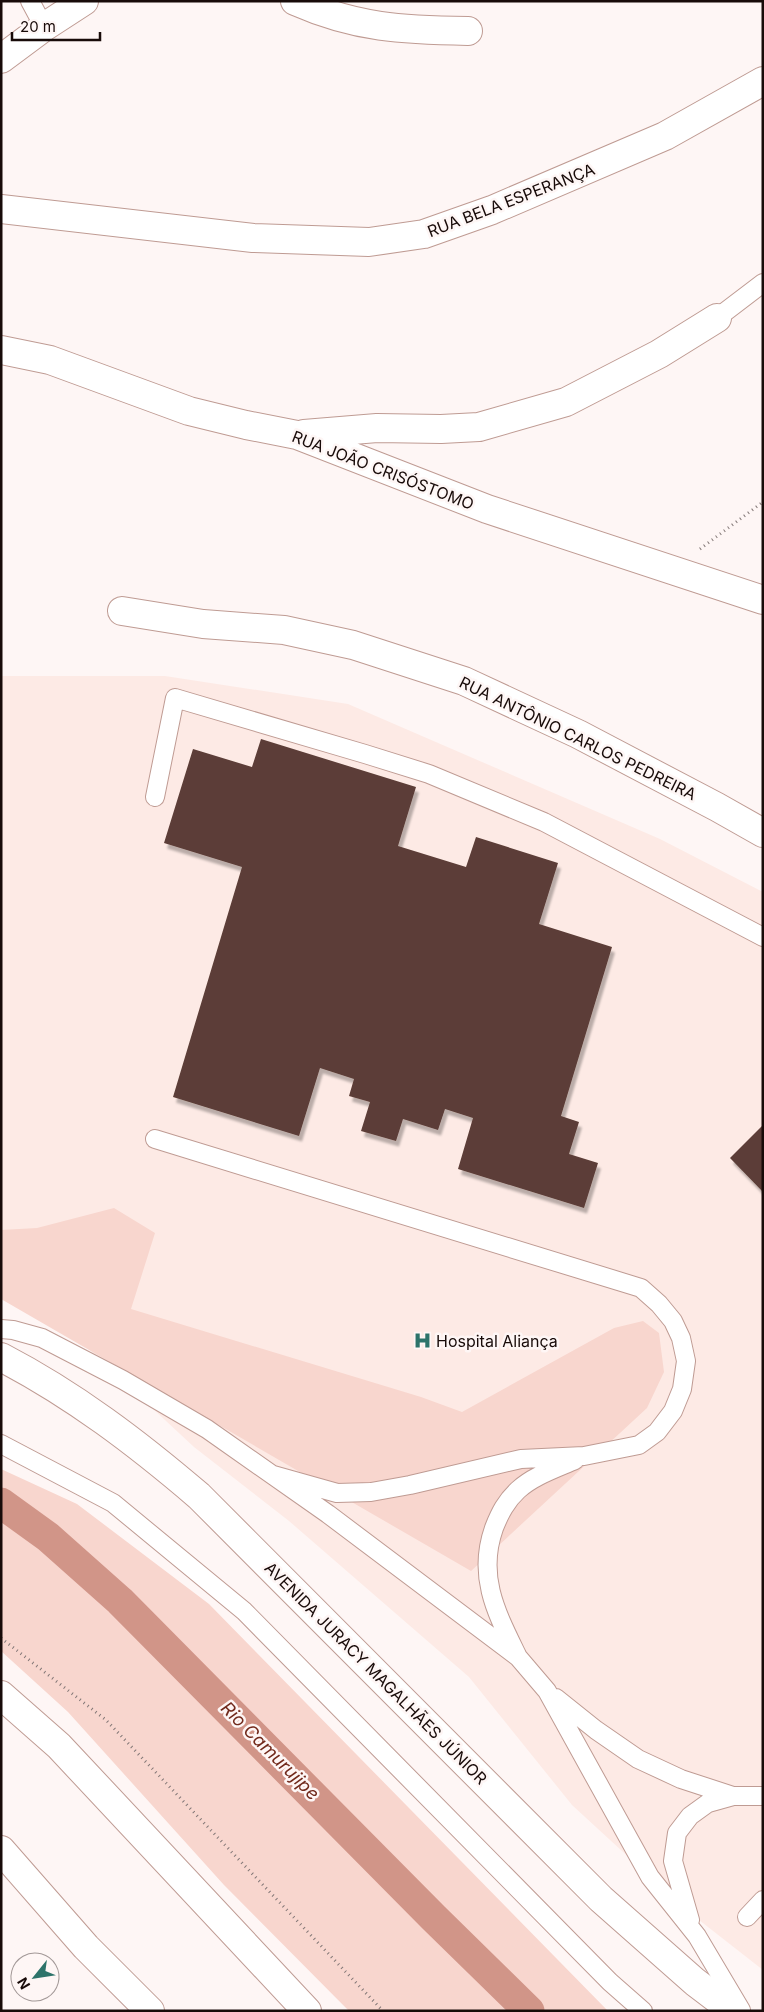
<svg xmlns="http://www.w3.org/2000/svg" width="764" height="2012" viewBox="0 0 764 2012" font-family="Inter,sans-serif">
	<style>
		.built { fill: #fdeae5 }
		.green { fill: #f8d6ce }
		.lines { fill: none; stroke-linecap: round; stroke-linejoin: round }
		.canal { stroke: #d19588; stroke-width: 31 }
		.building { fill: #5c3e37; filter: url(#shadow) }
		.lane-casing { stroke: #bf9b93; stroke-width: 20 }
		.street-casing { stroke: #bf9b93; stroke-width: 30 }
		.secondary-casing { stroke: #bf9b93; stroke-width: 30 }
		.primary-casing { stroke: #bf9b93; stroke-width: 30 }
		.path { stroke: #827776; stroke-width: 3; stroke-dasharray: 1 4; stroke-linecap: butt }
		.lane { stroke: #fff; stroke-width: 18 }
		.street { stroke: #fff; stroke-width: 28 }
		.secondary { stroke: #fff; stroke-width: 28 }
		.primary { stroke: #fff; stroke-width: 28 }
		.labels { text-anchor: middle; stroke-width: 5; stroke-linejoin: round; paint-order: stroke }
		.street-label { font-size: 16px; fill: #180b09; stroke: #fef6f5 }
		.poi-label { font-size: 16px; fill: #180b09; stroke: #fef6f5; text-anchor: start }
		.water-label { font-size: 18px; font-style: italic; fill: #722a1c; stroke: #fef6f5 }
	</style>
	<defs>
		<filter id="shadow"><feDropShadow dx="3" dy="5.5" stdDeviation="1" flood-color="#0004"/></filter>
	</defs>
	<rect width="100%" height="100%" fill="#fef6f5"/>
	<path class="built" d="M1,676H165L348,704L660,839L763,892V1970L685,1909L572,1805L469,1677L289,1521L194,1447L38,1302L1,1274Z"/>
	<path class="green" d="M114,1208L155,1233L131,1309L421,1397L462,1412L614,1328L643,1321L659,1333L664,1372L647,1408L471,1571L1,1299V1230L37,1228Z
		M1,1469L77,1504L209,1604L608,2011H349L224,1885L68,1712L1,1651Z"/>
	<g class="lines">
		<path class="canal" d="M1,1503L48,1537L120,1601L434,1918L529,2011"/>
	</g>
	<path class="building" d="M261,739L416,787L398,846L466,867L476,837L558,863L539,924L612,947L561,1116L579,1122L569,1154L598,1163L584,1208L458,1169L473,1118L445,1109L438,1130L403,1119L396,1141L361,1131L370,1102L349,1096L354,1079L320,1068L299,1136L173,1097L242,867L164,843L193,749L252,767Z
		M763,1125V1192L730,1158Z"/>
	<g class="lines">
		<defs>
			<path id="lane" d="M30,1L44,27
				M717,318L763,283
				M155,797L175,698L365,754L429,774L544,822L763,937
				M155,1139L641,1288L659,1304L673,1321L681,1338L686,1361L682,1389L673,1411L657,1432L639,1445L584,1456L521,1459L410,1485L371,1492L337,1493L273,1475
				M1,1329L13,1330L42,1338L123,1380L207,1429L328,1514L518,1657L547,1691L650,1877L697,1936L741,2010
				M1,1444L113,1503L244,1611L610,1982L643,2011
				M517,1655C496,1612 477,1576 494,1528C500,1513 506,1501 518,1490C533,1476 557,1468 575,1460
				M556,1698L596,1730L638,1759L681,1779L733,1796H763
				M747,1917L763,1900
				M690,1920L673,1861L677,1833L690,1816L708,1803L733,1796"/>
			<path id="street" d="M295,1C356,28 403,30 468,31
				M1,209L253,238L369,242L424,234L492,210L665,136L763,81
				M1,350L50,360L189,411L246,425L297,435L487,509L763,600
				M304,434L377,428L441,429L479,427L566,402L659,354L717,318
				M122,611L203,624L284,630L353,645L464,681L578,734L717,807L763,833
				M1,1850L86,1947L150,2011"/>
			<path id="secondary" d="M1,59L44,27L84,1"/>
			<path id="primary" d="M1,1357C74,1395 137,1443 199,1496L601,1899L695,1982L733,2011
				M1,1695L59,1746L307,2011"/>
		</defs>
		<use href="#lane" class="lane-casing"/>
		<use href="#street" class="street-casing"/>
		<use href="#secondary" class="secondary-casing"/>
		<use href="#primary" class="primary-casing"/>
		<path class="path" d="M700,549L763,502
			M1,1638L106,1720L383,2011"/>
		<use href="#lane" class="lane"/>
		<use href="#street" class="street"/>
		<use href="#secondary" class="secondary"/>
		<use href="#primary" class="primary"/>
	</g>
	<defs>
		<symbol id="hospital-bare" viewBox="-9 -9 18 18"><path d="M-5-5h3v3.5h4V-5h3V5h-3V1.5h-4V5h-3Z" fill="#2d736a" stroke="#fef6f5" stroke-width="2.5" paint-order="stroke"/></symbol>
	</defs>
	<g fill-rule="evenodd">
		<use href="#hospital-bare" x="410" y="1328" width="25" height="25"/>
	</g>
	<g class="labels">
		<g class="street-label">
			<text transform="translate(511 200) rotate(-21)" y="6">RUA BELA ESPERANÇA</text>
			<text transform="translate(383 470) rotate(21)" y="6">RUA JOÃO CRISÓSTOMO</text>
			<text transform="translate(578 738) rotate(26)" y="6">RUA ANTÔNIO CARLOS PEDREIRA</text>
			<text transform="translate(376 1673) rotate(45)" y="6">AVENIDA JURACY MAGALHÃES JÚNIOR</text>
		</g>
		<g class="poi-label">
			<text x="436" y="1347">Hospital Aliança</text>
		</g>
		<g class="water-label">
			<text transform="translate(270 1751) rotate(45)" y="6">Rio Camurujipe</text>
		</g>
	</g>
	<rect width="764" height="2012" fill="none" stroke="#180b09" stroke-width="5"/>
	<g transform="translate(35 1977) rotate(240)"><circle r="24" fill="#fef6f5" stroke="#a29897"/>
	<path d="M0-4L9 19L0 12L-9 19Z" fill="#2d736a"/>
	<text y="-8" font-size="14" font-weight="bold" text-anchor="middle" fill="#180b09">N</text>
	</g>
	<path d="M12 32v8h88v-8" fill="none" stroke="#180b09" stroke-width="2.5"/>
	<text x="20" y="32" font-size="15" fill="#180b09" stroke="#fef6f5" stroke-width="4" paint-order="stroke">20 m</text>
</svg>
